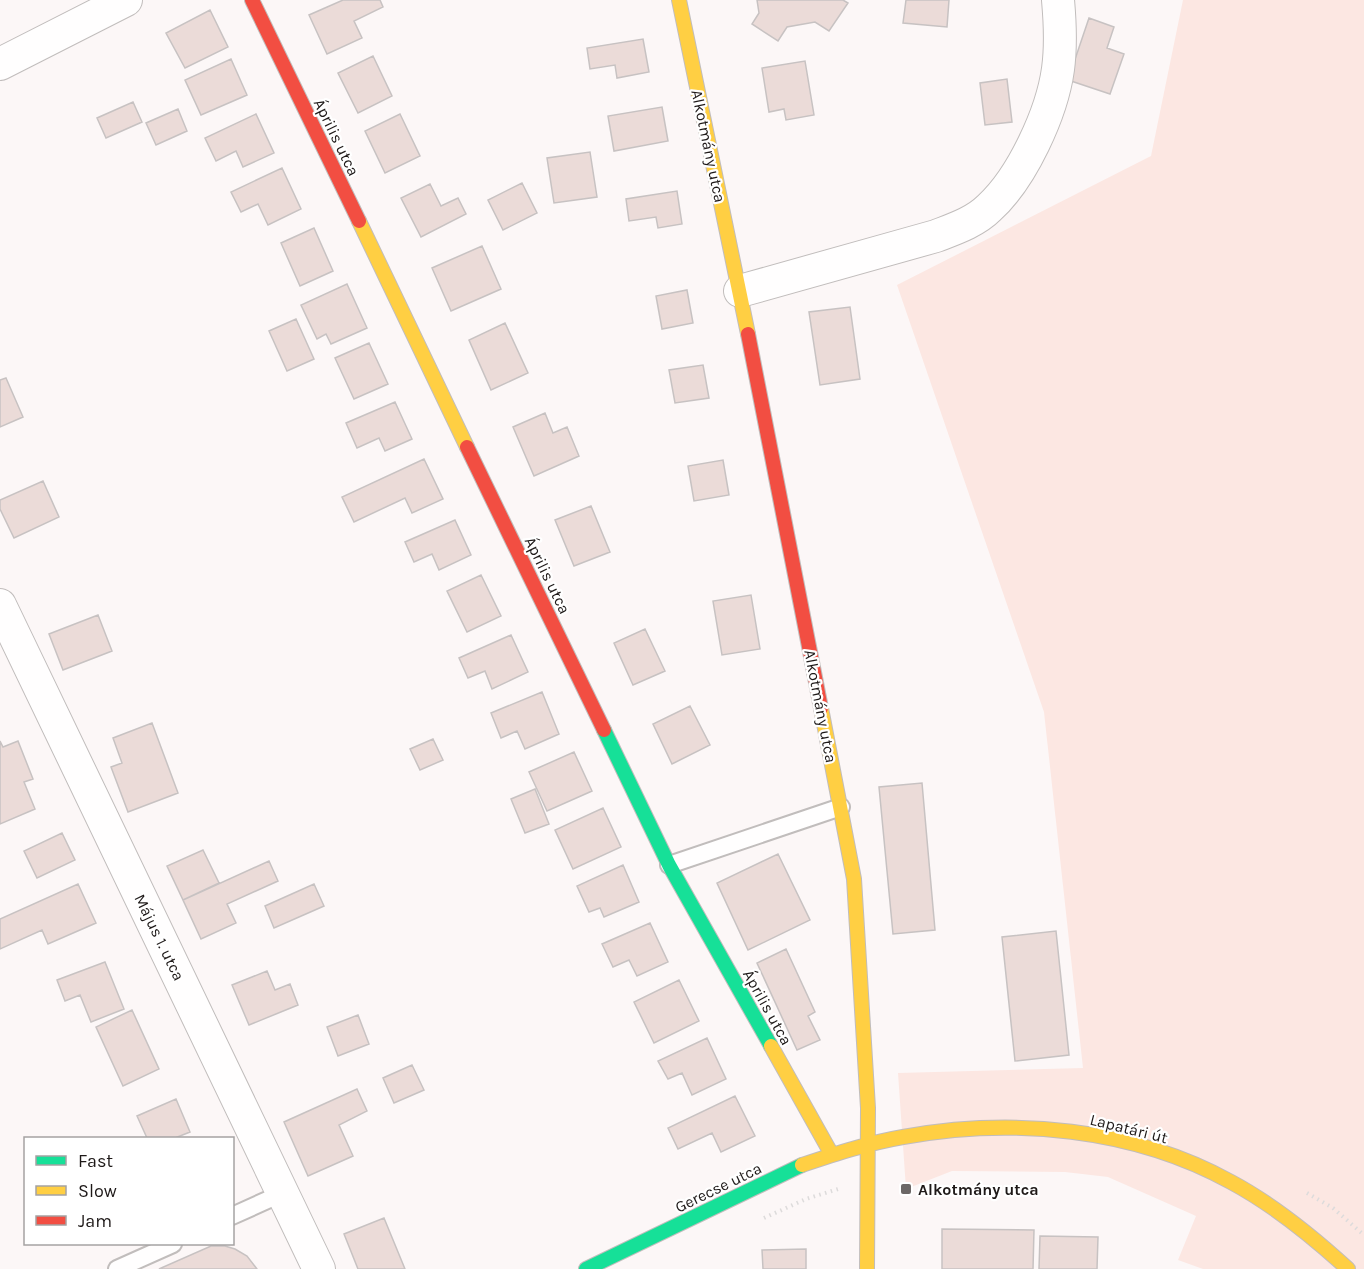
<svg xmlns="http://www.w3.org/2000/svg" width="1364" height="1269" viewBox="0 0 1364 1269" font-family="Karla,sans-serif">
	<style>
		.green { fill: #fce7e2 }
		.building { fill: #ebdbd8; stroke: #c7c2c2; stroke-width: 1.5 }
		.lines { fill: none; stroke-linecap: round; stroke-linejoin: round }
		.lane-casing { stroke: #c1bdbc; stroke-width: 20 }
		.street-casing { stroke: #c1bdbc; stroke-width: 34 }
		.fast-casing { stroke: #c1bdbc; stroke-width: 16 }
		.slow-casing { stroke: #c1bdbc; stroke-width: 16 }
		.jam-casing { stroke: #c1bdbc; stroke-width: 16 }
		.path { stroke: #dddbdb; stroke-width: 4; stroke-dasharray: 1.5 4.5; stroke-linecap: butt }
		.lane { stroke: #fffefe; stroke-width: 16 }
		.street { stroke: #fffefe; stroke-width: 32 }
		.fast { stroke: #16e098; stroke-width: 14 }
		.slow { stroke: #ffcf43; stroke-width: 14 }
		.jam { stroke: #f24e42; stroke-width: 14 }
		.poi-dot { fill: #6c6766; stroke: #fff; stroke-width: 2 }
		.labels { text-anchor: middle; stroke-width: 4.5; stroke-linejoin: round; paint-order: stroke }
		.street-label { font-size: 16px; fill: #1e1918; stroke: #fff }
		.poi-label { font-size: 16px; font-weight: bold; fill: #1e1918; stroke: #fff; text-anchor: start }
	</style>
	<rect width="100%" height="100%" fill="#fcf7f7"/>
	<path class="green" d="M1183,0H1364V1269H1203L1178,1260L1196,1216L1108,1177L1065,1172L952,1171L906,1189L898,1073L1083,1068L1044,712L897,285L1151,156Z"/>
	<path class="building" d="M343,0H380L383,7L354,21L362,38L327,54L309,15Z
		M757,0H843L848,3L829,31L815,22L787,27L778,41L752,24L759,13Z
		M906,0H949L947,27L903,23Z
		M210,10L228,47L185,68L166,33Z
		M1089,18L1114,27L1107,48L1124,54L1110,94L1068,80Z
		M643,39L649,72L617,78L615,65L590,69L587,48Z
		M373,56L392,96L358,113L338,73Z
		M231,59L247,95L201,115L185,80Z
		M805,61L814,115L786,120L784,109L769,112L762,68Z
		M1007,79L1012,122L985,125L980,83Z
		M133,102L142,122L106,138L97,118Z
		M662,107L668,141L614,151L608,116Z
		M178,109L187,131L156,145L146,123Z
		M256,114L274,153L243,167L236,151L216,161L205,138Z
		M400,114L420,156L385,173L365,131Z
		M590,152L597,197L554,203L547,158Z
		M282,168L301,209L268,225L258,204L241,212L231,192Z
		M522,183L537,213L503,230L488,200Z
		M430,184L441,206L458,198L466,214L421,237L401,198Z
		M677,191L682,224L658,228L656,217L629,221L626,199Z
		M314,228L333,271L300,286L281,243Z
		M482,246L501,289L451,311L432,268Z
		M347,284L367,328L331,344L326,334L317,339L301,305Z
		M687,290L693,323L662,329L656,296Z
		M850,307L860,379L820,385L809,312Z
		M296,319L314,359L287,371L269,331Z
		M505,323L528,373L491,390L469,340Z
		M369,343L388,384L354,399L335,358Z
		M703,365L709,398L675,403L669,370Z
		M6,378L23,417L0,427V380Z
		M395,402L412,439L385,451L379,438L357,448L346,423Z
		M545,413L553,433L567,427L579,456L534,476L513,427Z
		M424,459L443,499L412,513L405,498L354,522L342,497Z
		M723,460L729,495L694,501L688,466Z
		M43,481L59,517L14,538L0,509V500Z
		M591,506L610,552L574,566L555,520Z
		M455,520L471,555L439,570L432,554L414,562L405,542Z
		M481,575L501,616L467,632L447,591Z
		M751,595L760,649L722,655L713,601Z
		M98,615L112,651L63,670L49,634Z
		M645,629L665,671L633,685L614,643Z
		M511,635L528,672L492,689L485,671L468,678L459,658Z
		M542,692L559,734L525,749L517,731L501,738L491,713Z
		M690,706L710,745L672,764L653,724Z
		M152,723L178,793L128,812L111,767L122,763L113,738Z
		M433,739L443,760L420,770L410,749Z
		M0,741L3,747L18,741L33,779L24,782L35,809L0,824Z
		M574,752L592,791L547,811L529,772Z
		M922,783L935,930L893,934L879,787Z
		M535,789L549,824L525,833L511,799Z
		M603,808L621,847L573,869L555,830Z
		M62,833L75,860L37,878L24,851Z
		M203,850L219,883L183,900L167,866Z
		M778,854L810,920L748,950L717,883Z
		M269,861L278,881L227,904L236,923L201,939L183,900Z
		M623,865L639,902L604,917L600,908L589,912L577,886Z
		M78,884L96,923L48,944L42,930L0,949V919Z
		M314,884L324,906L274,928L265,906Z
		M650,923L668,962L637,976L629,960L613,967L602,944Z
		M1056,931L1069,1055L1015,1061L1002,937Z
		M786,949L815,1012L808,1016L820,1040L797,1050L757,963Z
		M105,962L124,1009L91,1022L80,995L65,1001L57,980Z
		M267,971L275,990L290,984L298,1005L249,1025L232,985Z
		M679,980L699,1021L654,1043L634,1002Z
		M132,1010L159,1069L123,1086L96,1027Z
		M358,1015L369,1044L338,1056L327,1027Z
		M707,1038L726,1079L692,1095L682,1073L668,1079L658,1061Z
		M412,1065L424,1090L394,1103L383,1078Z
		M357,1089L367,1111L339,1125L353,1156L308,1176L284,1122Z
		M735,1096L755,1136L721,1152L712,1133L678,1149L668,1128Z
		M176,1099L190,1132L175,1138H147L137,1116Z
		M384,1218L405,1269H358L344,1234Z
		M942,1229L1034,1230L1033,1269H942Z
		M1040,1236L1098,1237L1097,1269H1039Z
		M211,1246H225L235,1249L247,1256L257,1269H159Z
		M806,1249V1269H763L762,1250Z"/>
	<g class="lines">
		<defs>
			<path id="lane" d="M669,865L841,807
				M232,1216L283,1193
				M117,1269L173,1244"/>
			<path id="street" d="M0,64L126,0
				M740,291L936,236C954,229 975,222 989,208C1022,178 1052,113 1058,69C1061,47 1060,22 1058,0
				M0,605L319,1269"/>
			<path id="fast" d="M604,730L669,865L771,1046
				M586,1269L802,1165"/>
			<path id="slow" d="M679,0L748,334
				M359,221L467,447
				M821,708L854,879L868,1108L867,1269
				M771,1046L832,1155
				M802,1165C835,1154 868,1143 903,1137C1013,1117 1133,1128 1231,1182C1274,1205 1312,1236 1348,1269"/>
			<path id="jam" d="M252,0L359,221
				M748,334L821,708
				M467,447L604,730"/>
		</defs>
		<use href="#lane" class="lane-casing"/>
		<use href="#street" class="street-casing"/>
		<use href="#fast" class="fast-casing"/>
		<use href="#slow" class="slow-casing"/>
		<use href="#jam" class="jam-casing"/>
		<path class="path" d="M1307,1193L1333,1208L1364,1235
			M764,1218L806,1199L838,1189"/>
		<use href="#lane" class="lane"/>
		<use href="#street" class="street"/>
		<use href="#fast" class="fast"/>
		<use href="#slow" class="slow"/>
		<use href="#jam" class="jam"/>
	</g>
	<rect class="poi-dot" x="900" y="1183" width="12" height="12" rx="3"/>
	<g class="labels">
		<g class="street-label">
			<text transform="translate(337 137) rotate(64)" y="6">Április utca</text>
			<text transform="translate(709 146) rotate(78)" y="6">Alkotmány utca</text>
			<text transform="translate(548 575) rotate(64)" y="6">Április utca</text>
			<text transform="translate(821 706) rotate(79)" y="6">Alkotmány utca</text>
			<text transform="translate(160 937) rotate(64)" y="6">Május 1. utca</text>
			<text transform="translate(768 1007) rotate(61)" y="6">Április utca</text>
			<text transform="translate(1129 1128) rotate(14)" y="6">Lapatári út</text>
			<text transform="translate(718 1187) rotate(-26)" y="6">Gerecse utca</text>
		</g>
		<g class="poi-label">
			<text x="918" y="1195">Alkotmány utca</text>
		</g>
	</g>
	<rect x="24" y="1137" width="210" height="108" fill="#ffffff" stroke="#a5a3a3" stroke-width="1.5"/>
	<rect x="36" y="1156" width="30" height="9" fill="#16e098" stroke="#a5a3a3" stroke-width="1.5"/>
	<text x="78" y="1167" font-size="18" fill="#1e1918">Fast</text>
	<rect x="36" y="1186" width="30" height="9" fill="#ffcf43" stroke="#a5a3a3" stroke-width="1.5"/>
	<text x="78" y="1197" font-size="18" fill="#1e1918">Slow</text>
	<rect x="36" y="1216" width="30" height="9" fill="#f24e42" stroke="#a5a3a3" stroke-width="1.5"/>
	<text x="78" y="1227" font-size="18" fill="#1e1918">Jam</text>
</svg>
